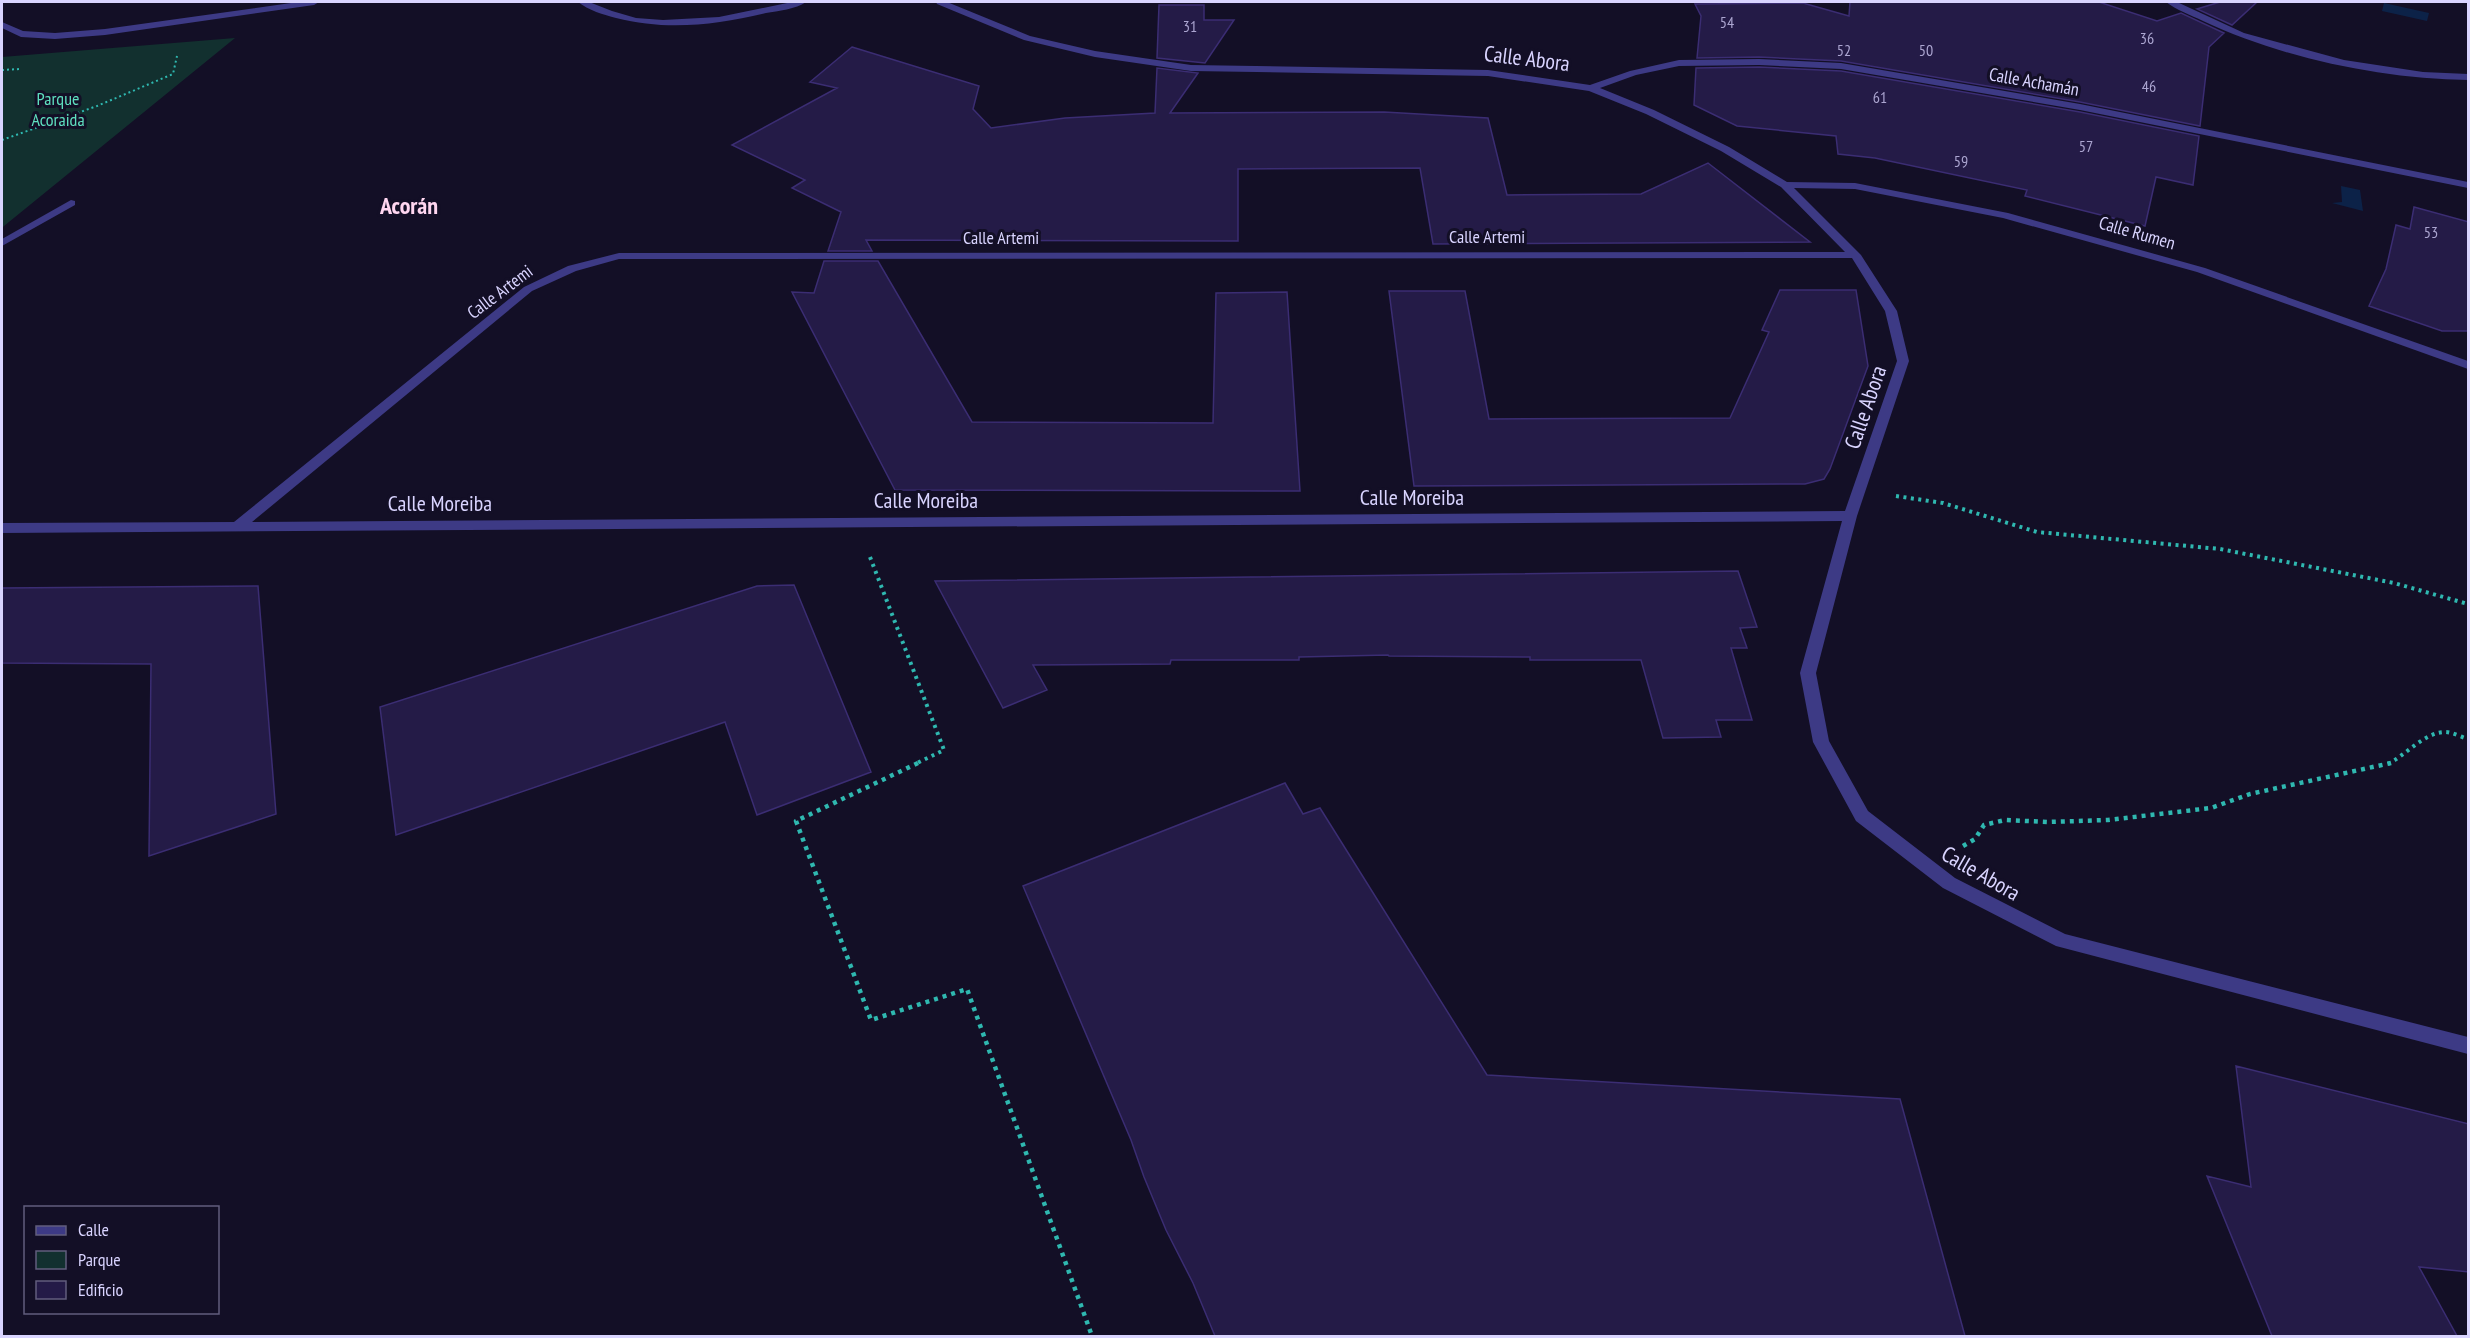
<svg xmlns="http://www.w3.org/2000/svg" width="2470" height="1338" viewBox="0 0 2470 1338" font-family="'PT Sans Narrow',sans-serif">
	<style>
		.green { fill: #12302f }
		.water { fill: #0c2248 }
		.building { fill: #241b47; stroke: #3b2d73; stroke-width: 1.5 }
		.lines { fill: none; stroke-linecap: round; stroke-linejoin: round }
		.path-far2 { stroke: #2fb8b0; stroke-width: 2; stroke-dasharray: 2 3; stroke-linecap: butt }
		.path-far1 { stroke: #2fb8b0; stroke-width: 4; stroke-dasharray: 3 4.5; stroke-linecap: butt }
		.path { stroke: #2fb8b0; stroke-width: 4.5; stroke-dasharray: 4 5; stroke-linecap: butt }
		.minor { fill: #3d3a85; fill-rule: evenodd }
		.labels { text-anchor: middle; stroke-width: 6; stroke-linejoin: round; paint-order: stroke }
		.far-number-label { font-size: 16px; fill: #aca6d1 }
		.far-street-label { font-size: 18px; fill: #d9d4ff; stroke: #130f26 }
		.far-park-label { font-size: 18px; fill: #5fe0c0; stroke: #130f26 }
		.street-label { font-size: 22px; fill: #d9d4ff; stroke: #130f26 }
		.far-district-label { font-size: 24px; font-weight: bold; fill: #ffd6f0; stroke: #130f26 }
	</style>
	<rect width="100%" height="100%" fill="#130f26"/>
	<path class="green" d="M235,38L4,226L2,228V57Z"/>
	<path class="water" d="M2384,3L2429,13L2427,21L2382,11Z
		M2341,186L2360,190L2363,211L2332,203L2342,202Z"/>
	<path class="building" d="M1850,2H2099L2157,21L2181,13L2224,33L2209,47L2200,126L2080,102L1841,61L1759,57L1697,58L1701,16L1695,4L1803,3L1849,16Z
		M2220,2H2257L2232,25L2197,9Z
		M1159,5H1204V20H1234L1205,63L1157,58Z
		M852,47L979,86L973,109L991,128L1065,118L1155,113L1157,68L1198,73L1170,113L1384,112L1488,118L1507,195L1641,194L1708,163L1810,242L1433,244L1420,168L1238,169V241L866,240L872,251H828L841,212L792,188L805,180L732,145L837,88L810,82Z
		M1759,67L1841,71L2080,112L2199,136L2193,185L2156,177L2145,226L2025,196L2027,190L1875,158L1838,154L1836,136L1737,126L1694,105L1696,68Z
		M2414,207L2469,222V331H2442L2369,306L2386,269L2396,225L2410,229Z
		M824,261H878L972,422L1213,423L1216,293L1287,292L1300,491L895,490L792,292L814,293Z
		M1780,290H1856L1868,366L1830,469L1824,479L1805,484H1789L1414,486L1389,291H1465L1489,419L1730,418L1769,332L1762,330Z
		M1738,571L1757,627L1740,628L1747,648H1731L1752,720H1716L1721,737L1663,738L1641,660H1530V657L1389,656L1388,655L1299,657V660H1171L1170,664L1033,665L1047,690L1003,708L935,581Z
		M794,585L871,772L757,815L725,722L396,835L380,707L757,586Z
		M258,586L276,814L149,856L151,664L2,663V588Z
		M1285,783L1303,814L1320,808L1487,1075L1900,1099L1965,1336H1215L1193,1283L1166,1230L1144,1177L1131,1140L1023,886Z
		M2236,1066L2469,1124V1272L2419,1267L2457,1336H2272L2207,1176L2251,1187Z"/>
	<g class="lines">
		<path class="path-far2" d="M2,70L20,69
			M2,140L97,106L173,74L177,56"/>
		<path class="path-far1" d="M1896,496L1943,503L2037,532L2220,549L2394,583L2468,604
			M870,557L944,750L915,764
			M2388,764C2406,755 2425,732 2445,732C2452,732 2461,737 2468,739"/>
		<path class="path" d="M918,763L796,821L871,1020L967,989L1092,1336
			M1963,846L1975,839L1984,825L2005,820L2048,822L2108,820L2211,808L2250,794L2391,763"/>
		<path class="minor" d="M298,2H319L314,5L105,35L55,39L21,37L2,28V22L23,31L55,33L105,29Z
			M578,2H589L612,11L636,18L663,20L719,17L792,2H806C796,9 778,11 766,13C716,25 667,31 616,18C604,15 588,10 578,2Z
			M936,2H947L1030,36L1095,51L1191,65L1488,70L1590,85L1630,71L1679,60L1759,59L1841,63L2080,104L2468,182V188L2080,110L1841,69L1759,65L1679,66L1636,75L1600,88L1654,110L1729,147L1787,182L1855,183L2008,213L2205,268L2468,361V369L2197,272L2003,218L1855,189L1794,188L1861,255L1897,311L1909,361L1857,516L1816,673L1829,741L1868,811L1955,878L2065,934L2468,1037V1054L2056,946L1943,888L1856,821L1813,742L1800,673L1842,521L2,533V523L234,522L524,287L568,266L619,253L1845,252L1781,187L1721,151L1646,114L1589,91L1488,76L1191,71L1095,57L1024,40L937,4ZM1852,258L1885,311L1897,361L1845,511L252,522L532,291L576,271L619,259Z
			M2166,2H2177L2244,33L2344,60L2423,72L2468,74V80C2381,79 2282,58 2203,21C2191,15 2176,10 2166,2Z
			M71,200L75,201V205L2,246V239Z"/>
	</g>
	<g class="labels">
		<g class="far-number-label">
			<text x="1727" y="28">54</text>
			<text x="1190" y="32">31</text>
			<text x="2147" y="44">36</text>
			<text x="1844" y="56">52</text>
			<text x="1926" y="56">50</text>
			<text x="2149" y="92">46</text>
			<text x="1880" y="103">61</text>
			<text x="2086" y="152">57</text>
			<text x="1961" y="167">59</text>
			<text x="2431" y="238">53</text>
		</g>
		<g class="far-street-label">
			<text transform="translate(2034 82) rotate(10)" y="6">Calle Achamán</text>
			<text transform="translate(2137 233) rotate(16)" y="6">Calle Rumen</text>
			<text x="1487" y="243">Calle Artemi</text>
			<text x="1001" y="244">Calle Artemi</text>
			<text transform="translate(500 292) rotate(-37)" y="6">Calle Artemi</text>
		</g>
		<g class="far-park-label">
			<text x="58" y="105">Parque<tspan x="58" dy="21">Acoraida</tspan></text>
		</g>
		<g class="street-label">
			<text transform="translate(1527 58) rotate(7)" y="8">Calle Abora</text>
			<text transform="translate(1865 407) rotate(-71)" y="8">Calle Abora</text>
			<text x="1412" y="505">Calle Moreiba</text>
			<text x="926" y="508">Calle Moreiba</text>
			<text x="440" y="511">Calle Moreiba</text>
			<text transform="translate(1981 873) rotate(30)" y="8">Calle Abora</text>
		</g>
		<g class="far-district-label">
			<text x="409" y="214">Acorán</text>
		</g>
	</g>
	<rect width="2470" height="1338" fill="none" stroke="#d9d4ff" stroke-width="6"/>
	<rect x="24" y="1206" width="195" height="108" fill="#130f26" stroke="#625e7d" stroke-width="1.5"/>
	<rect x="36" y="1226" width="30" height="9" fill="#3d3a85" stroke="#625e7d" stroke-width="1.5"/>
	<text x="78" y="1236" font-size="18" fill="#d9d4ff">Calle</text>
	<rect x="36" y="1251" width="30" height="18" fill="#12302f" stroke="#625e7d" stroke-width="1.5"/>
	<text x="78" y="1266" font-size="18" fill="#d9d4ff">Parque</text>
	<rect x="36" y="1281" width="30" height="18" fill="#241b47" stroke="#625e7d" stroke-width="1.5"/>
	<text x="78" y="1296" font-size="18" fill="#d9d4ff">Edificio</text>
</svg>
